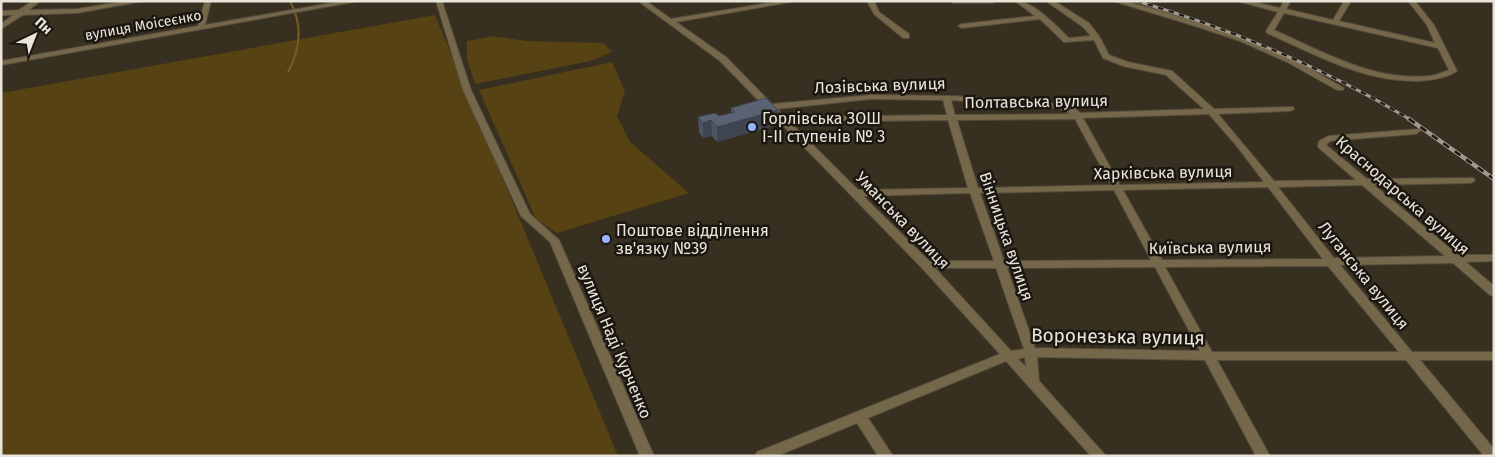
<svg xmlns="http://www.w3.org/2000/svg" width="1495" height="457" viewBox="0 0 1495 457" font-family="'Fira Sans',sans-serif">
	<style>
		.green { fill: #564213 }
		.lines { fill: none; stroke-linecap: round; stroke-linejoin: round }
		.stream { stroke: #775d21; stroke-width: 2 }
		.minor-casing { stroke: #544c3d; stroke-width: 2 }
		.minor { fill: #756749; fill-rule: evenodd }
		.rail-far1-casing { stroke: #a09a8e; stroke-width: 3 }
		.rail-casing { stroke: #a09a8e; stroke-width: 4.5 }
		.rail-far1 { stroke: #1b1710; stroke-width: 2; stroke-dasharray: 5.5; stroke-linecap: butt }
		.rail { stroke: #1b1710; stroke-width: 2.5; stroke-dasharray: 7; stroke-linecap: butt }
		.wall { fill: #4d5463 }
		.shaded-wall { fill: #3f4550 }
		.building { fill: #5a6273; stroke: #3f4550 }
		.poi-dot { fill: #97b6fd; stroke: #1b1710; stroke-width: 2 }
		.labels { text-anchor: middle; stroke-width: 5; stroke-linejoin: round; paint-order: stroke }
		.far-street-label { font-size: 14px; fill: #eae5db; stroke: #1b1710 }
		.street-label { font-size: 16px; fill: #eae5db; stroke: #1b1710 }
		.poi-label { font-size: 16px; fill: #eae5db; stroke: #1b1710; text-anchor: start }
		.near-street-label { font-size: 19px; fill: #eae5db; stroke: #1b1710 }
	</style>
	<rect width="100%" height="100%" fill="#372f1f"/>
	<path class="green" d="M435,15L618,456H1V93Z
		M493,36L527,41L603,43L612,52L590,61L475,84L467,59V41Z
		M612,62L625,91L617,116L630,142L689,193L557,233L536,219L479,90Z"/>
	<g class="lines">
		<path class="stream" d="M288,72C301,48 303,25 290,1"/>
		<defs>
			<path id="minor" d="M32,1H40L29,10L77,9L126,1H144L77,13L23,15L1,29V24L13,15H1V11L19,10Z
				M205,1H211L205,25L343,1H359L1,65V61L198,26Z
				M436,1H442L471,90L530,214L559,240L654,456H640L550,242L521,216L463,90Z
				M638,1H646L671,19L780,1H797L676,22L726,57L772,104L871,95L954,96L1059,104L1076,109L1080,113L1204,109L1166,75L1123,66L1103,58L1094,40L1064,42L1040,19L962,28L958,26L962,24L1035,16L1015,1C1034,1 1055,25 1069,38L1091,36L1083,27L1046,1H1054L1089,23L1099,36L1109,55L1128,62L1172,71L1214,109L1293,107L1294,109L1290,111L1218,114L1274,181L1356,180L1319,148L1318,146L1319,141L1328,136L1419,129L1420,131L1416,134L1330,141L1326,145L1367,179L1473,178L1475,180L1473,182L1470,183L1374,185L1458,255H1494V261L1466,262L1494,286V296L1490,295L1453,263L1340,265L1412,352H1494V360H1420L1494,449V456H1484L1406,360H1217L1270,456H1256L1205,360L1037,357L1039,381L1106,456H1091L1006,361L868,418L893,456H878L857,423L777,456H755L757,452L1000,354L922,268L720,61ZM871,99L943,100L947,115L785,117L777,109ZM951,100L1058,108L1071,114L955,115ZM1209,114L1236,145L1264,182L1120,185L1083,118ZM1075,119L1111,185L978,188L957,120ZM948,120L968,188L858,190L790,122ZM1362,185L1445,256L1334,258L1278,187ZM1268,187L1323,259L1162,260L1123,190ZM1114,190L1151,260L1004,261L980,193ZM970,193L994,261H929L863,196ZM1328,266L1399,352H1212L1165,267ZM1155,267L1200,351L1035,348L1007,268ZM935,268H996L1024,349L1011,351ZM1025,357L1026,367L1018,359Z
				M867,1H874L879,12L909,34V38H903L874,14Z
				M950,1H995L992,3H953Z
				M1113,1H1125L1161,11L1245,38L1293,59L1344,88L1343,90H1337L1287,62L1240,41L1198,27Z
				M1237,1H1250L1280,8L1284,1H1291L1286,9L1333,20L1344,1H1351L1339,21L1435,43L1427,25L1408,1H1415L1434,25L1457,71C1447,78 1432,80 1420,81C1366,83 1316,55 1267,33L1266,31L1278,12ZM1284,13L1438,48L1449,70C1443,72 1437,75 1430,76C1375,82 1323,52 1274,30Z"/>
		</defs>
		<use href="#minor" class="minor-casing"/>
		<use href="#minor" class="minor"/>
		<defs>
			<path id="rail-far1" d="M1137,1C1234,30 1324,68 1411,120"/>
			<path id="rail" d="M1409,119L1494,179"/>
		</defs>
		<use href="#rail-far1" class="rail-far1-casing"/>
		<use href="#rail" class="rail-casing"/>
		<use href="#rail-far1" class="rail-far1"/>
		<use href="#rail" class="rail"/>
	</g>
	<path class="wall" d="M731,108L778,110L777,125L717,142L712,136L703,138L699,132L698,117L719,116L731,113Z"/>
	<path class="shaded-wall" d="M778,110L777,125L717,142V127Z
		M711,120L712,136L703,138V123Z"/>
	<path class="building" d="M766,98L778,110L717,127L711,120L703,123L698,117L715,113L719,116L735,112L731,108Z"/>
	<g class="poi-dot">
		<circle cx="752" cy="127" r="5"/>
		<circle cx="606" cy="239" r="5"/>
	</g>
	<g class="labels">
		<g class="far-street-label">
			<text transform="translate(143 25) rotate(-10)" y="5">вулиця Моісеєнко</text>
		</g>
		<g class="street-label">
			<text transform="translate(880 85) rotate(-2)" y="6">Лозівська вулиця</text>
			<text transform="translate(1036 101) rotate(-1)" y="6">Полтавська вулиця</text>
			<text transform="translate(1163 172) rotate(-1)" y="6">Харківська вулиця</text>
			<text transform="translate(1403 195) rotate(41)" y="6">Краснодарська вулиця</text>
			<text transform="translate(903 220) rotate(46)" y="6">Уманська вулиця</text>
			<text transform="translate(1007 236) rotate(71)" y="6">Вінницька вулиця</text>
			<text transform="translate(1210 247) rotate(-1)" y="6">Київська вулиця</text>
			<text transform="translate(1364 275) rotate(51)" y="6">Луганська вулиця</text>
			<text transform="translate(615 341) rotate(67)" y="6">вулиця Наді Курченко</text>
		</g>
		<g class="poi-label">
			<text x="762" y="124">Горлівська ЗОШ<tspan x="762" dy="18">І-ІІ ступенів № 3</tspan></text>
			<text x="616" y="236">Поштове відділення<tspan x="616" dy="18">зв'язку №39</tspan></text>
		</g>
		<g class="near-street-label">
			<text transform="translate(1118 336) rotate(1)" y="7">Воронезька вулиця</text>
		</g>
	</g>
	<rect width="1495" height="457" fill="none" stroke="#eae5db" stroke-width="5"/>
	<g transform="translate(35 35) rotate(43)" stroke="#1b1710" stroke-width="4" paint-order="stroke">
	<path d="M0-4L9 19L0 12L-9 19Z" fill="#eae5db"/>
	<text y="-8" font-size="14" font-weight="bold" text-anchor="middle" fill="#eae5db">Пн</text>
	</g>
</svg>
